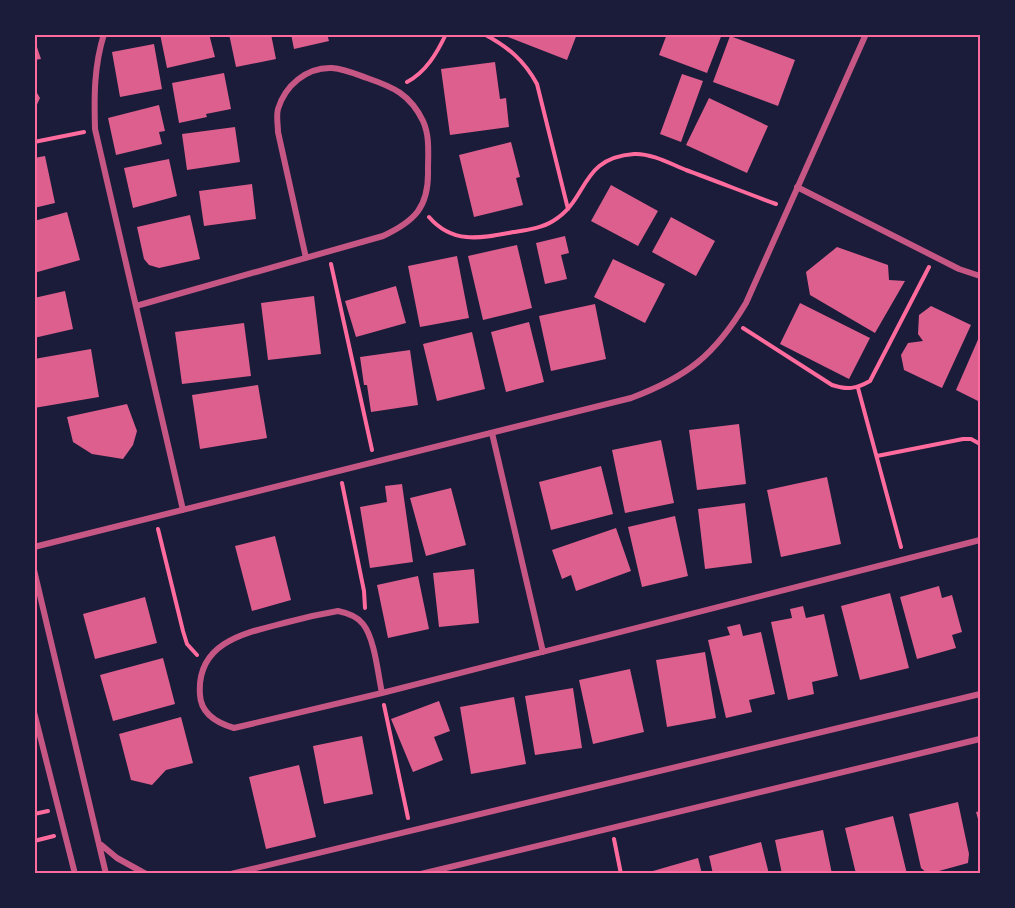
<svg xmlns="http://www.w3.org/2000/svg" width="1015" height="908" viewBox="0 0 1015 908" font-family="'Work Sans',sans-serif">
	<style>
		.building { fill: #dd5f8e }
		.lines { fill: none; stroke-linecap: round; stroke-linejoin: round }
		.path { stroke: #ff6b9d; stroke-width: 4 }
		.minor { stroke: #c65784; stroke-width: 6 }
		.neatline { fill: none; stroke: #ff6b9d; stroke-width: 2 }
	</style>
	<rect width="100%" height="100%" fill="#1b1b3a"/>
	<path class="building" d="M160,34H209L215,57L167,68Z
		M229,34H271L276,59L236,67Z
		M291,34H327L329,41L294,49Z
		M500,34H577L567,60Z
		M667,34H722L707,73L659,55Z
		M730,36L795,60L778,106L713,82Z
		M35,41L41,59L34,60V42Z
		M154,44L162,89L120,97L112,52Z
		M495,62L500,99L506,98L509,127L450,135L441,69Z
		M224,73L231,109L206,114L207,117L179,123L172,83Z
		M682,74L703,81L681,142L660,134Z
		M34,88L40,98L34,111Z
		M709,98L768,126L747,173L686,145Z
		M159,105L165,131L159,132L162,144L116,155L108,118Z
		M235,127L240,162L187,170L182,134Z
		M511,142L520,177L516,178L523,205L474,217L459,155Z
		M45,156L55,203L34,208V158Z
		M169,159L177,196L133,208L124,168Z
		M252,184L256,219L204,226L199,191Z
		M611,185L658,211L638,246L591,221Z
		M67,212L80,260L34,273V221Z
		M190,215L200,259L159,268L149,265L144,259L137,227Z
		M671,217L715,241L696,276L652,252Z
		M565,236L569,253L561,255L567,279L545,284L536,243Z
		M517,245L532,308L483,320L468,256Z
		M837,247L888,265L889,280L905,281L875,333L810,295L806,272Z
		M457,256L469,318L420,327L408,266Z
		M613,259L665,284L645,323L594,297Z
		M396,286L406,323L356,337L345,301Z
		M65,291L73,329L34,338V298Z
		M314,296L321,354L268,360L261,303Z
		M800,303L870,338L849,379L780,344Z
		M595,304L606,359L551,371L539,316Z
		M931,306L971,325L942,388L904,370L901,355L908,343L923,341L918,334L919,315Z
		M529,322L544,382L506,392L491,332Z
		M244,323L251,376L182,384L175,332Z
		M472,332L485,389L437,401L423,344Z
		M980,335V402L956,390Z
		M91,349L99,397L34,408V359Z
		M410,350L418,405L371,412L367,385H364L360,357Z
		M258,385L267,438L200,449L192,395Z
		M127,404L137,431L133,445L123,459L92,454L73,442L67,417Z
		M739,424L746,484L697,490L689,430Z
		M661,440L674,503L625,513L612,450Z
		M601,466L613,514L551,530L539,482Z
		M827,477L841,544L781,557L767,490Z
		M402,484L413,562L370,568L360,507L387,502L385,486Z
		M451,488L466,545L426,556L410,498Z
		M745,503L752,563L705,569L698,509Z
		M675,516L688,576L642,587L628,527Z
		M616,528L631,571L576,591L571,575L562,579L552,550Z
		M275,536L291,600L252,611L235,546Z
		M474,569L479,623L439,627L433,573Z
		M418,576L429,629L388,638L377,585Z
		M939,586L942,598L952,595L962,632L952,635L956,648L917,659L900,597Z
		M890,593L909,668L860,680L841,606Z
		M145,597L157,643L95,659L83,614Z
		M803,606L806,618L824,614L838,676L812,682L814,694L788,700L771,622L792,618L790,609Z
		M740,624L743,636L761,632L775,694L749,700L752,712L726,718L708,640L730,635L727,627Z
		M705,652L716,718L667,727L656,660Z
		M163,658L175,704L113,721L100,675Z
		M630,669L644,732L593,744L579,680Z
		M573,688L582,748L535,755L525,696Z
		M514,697L526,764L471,774L460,707Z
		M439,701L450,731L434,737L443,760L413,772L391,719Z
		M181,717L193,763L166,770L152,785L131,780L119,734Z
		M362,736L373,794L324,804L313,746Z
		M299,765L316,837L266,849L249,777Z
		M958,802L969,854L968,863L928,874L921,868L909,814Z
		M980,811V826L976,812Z
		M893,816L907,874H856L845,828Z
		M823,830L832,874H782L775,840Z
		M761,842L769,874H713L709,856Z
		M698,858L702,874H646V873Z"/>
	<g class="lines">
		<path class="path" d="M484,34C508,47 524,60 537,84L568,209
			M407,82C426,72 437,53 446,34
			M34,142L84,132
			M429,217C453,245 482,238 514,232C527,230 542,228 553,221C589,200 579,158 634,154C651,153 671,164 686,170C716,181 746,193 776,204
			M331,264L372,450
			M743,328L832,385C847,390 856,389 870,381L929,267
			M858,388L901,547
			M877,456L963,439H971L980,444
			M342,483L364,591L365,608
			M158,529L183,631L187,644L197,655
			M384,705L408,818
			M34,814L48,811
			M614,839L621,874
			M34,841L54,836"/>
		<path class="minor" d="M104,34C94,66 94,96 95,129L183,510
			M797,187L959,269L980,276
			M136,306L383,236C415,221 429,207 428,170C428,154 430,136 423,121C410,94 393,87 367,78C356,74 344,69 332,68C306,67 285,86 278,109C276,116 278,125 278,132L306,258
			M492,433L543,652
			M34,547L631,398C687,377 715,355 746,303L866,34
			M34,570L106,874
			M382,693C378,675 375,639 363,624C357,616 348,613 338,611C320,614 302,618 284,623C244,633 196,643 200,695C201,714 217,723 234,728L382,693L980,540
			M34,712L75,874
			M99,843L117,858L146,874
			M231,874L980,694
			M421,874L980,739"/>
	</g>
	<rect width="1015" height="908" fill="none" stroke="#1b1b3a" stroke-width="72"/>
	<rect x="36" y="36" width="943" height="836" class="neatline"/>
</svg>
